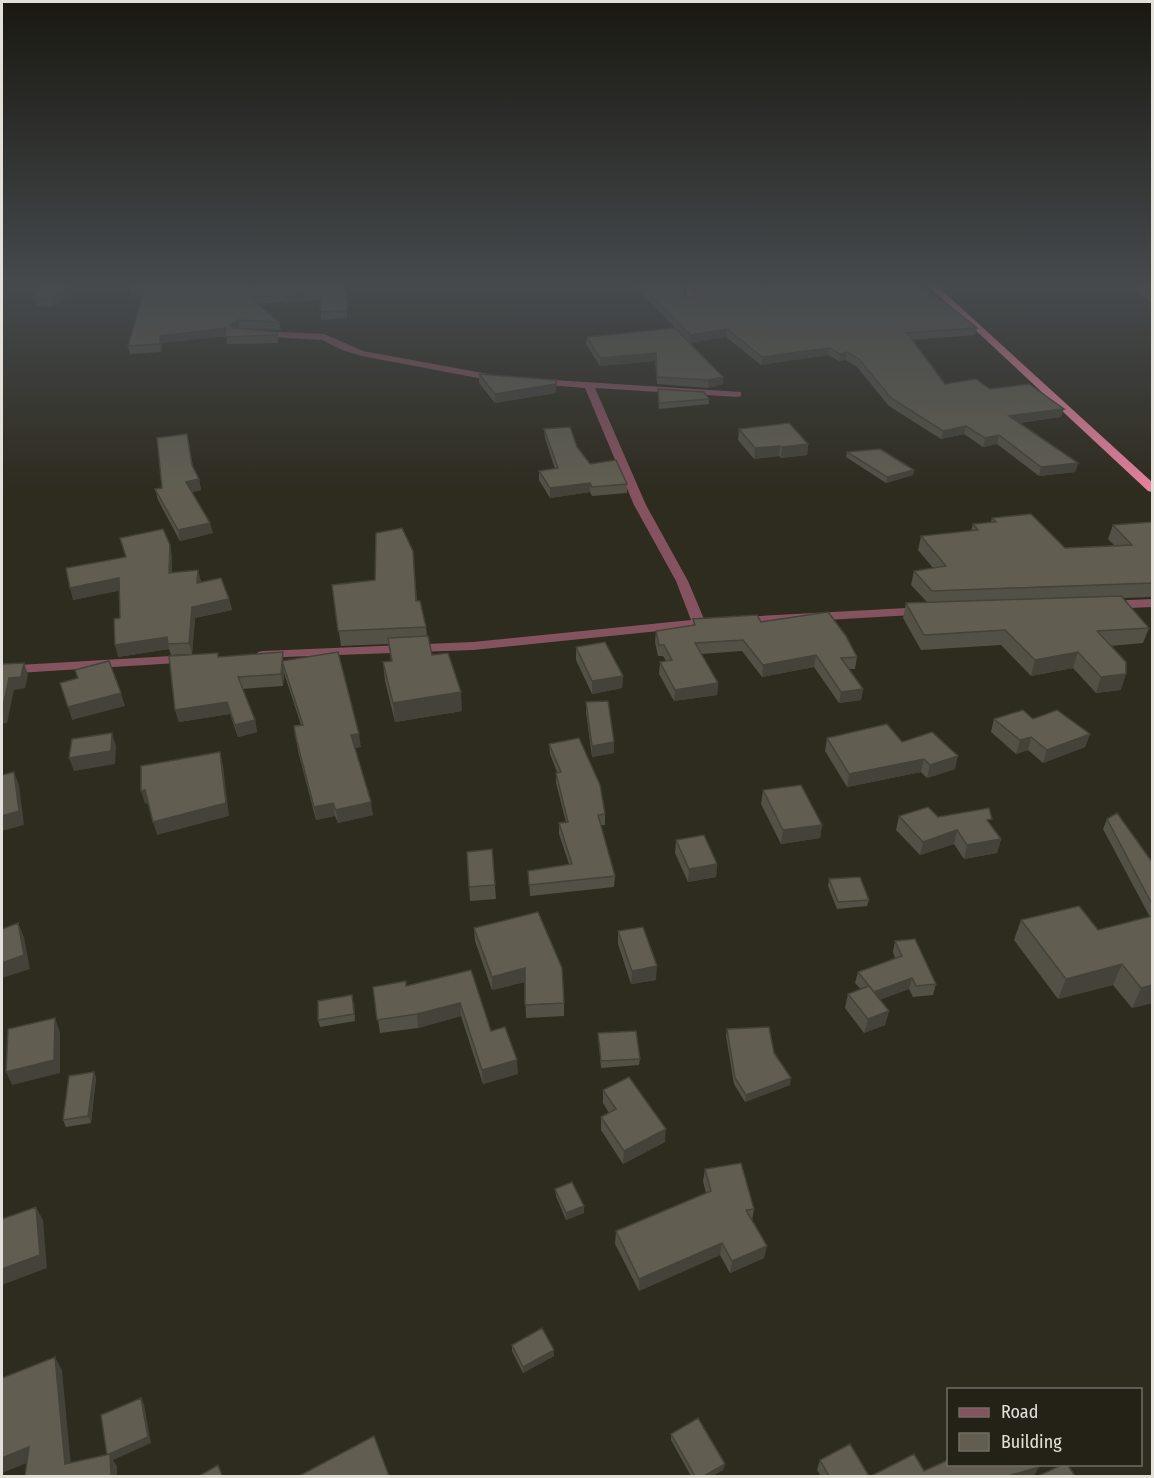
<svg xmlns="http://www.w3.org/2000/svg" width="1154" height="1478" viewBox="0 0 1154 1478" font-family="'Fira Sans Condensed',sans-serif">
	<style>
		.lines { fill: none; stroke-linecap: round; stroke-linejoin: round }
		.minor { fill: #85525f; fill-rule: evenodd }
		.trunk { fill: #e8829e; fill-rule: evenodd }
		.wall { fill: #535146 }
		.shaded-wall { fill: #444239 }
		.building { fill: #615e51; stroke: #444239; stroke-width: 1.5 }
	</style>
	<rect width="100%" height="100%" fill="#2e2b1f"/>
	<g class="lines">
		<path class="minor" d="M688,285H702L695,288L693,302L689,304L685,302Z
			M259,331L324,334L363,351L499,376L504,379L499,382L362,356L342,350L322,340L256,336V332Z
			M538,379L741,392V396L738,397L595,388L646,505L688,581L704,619H717L719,622L717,625L473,650L258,658L256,655L258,652L263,651L473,642L691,620L676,581L634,505L585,388L535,384L533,382Z
			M1152,599V607L1108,609L1102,605L1108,601Z
			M925,607L932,611L930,614L739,625L732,621L739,617Z
			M188,655L195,659L193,662L2,674V666Z"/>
		<path class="trunk" d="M927,285H936L1152,482V492L1148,491Z"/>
	</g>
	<path class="wall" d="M129,285H347V318L321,320L320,300L288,302L289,306L284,302L257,304L279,322L281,330L239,328L238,329L277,332L278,340V343L227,344L226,336L162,343L161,352L130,354L128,346L143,296L131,297Z
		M633,285H686L684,296L688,299L927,291L977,328L975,335L912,340L945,384L990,389L1061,417L1019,423L1078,463L1075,472L1039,476L997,444L983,447L964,434L941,439L889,406L857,367L846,360L839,361L828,355L761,365L726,337L690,343Z
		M1136,285H1152V302L1134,291Z
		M76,290L52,307L37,306L35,298Z
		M675,328L723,384L708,388L657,384L655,361L600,366L586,344L587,337Z
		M479,374L556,393L495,403L479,383Z
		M658,389L709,399V404L659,409Z
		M544,429L577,447L590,464L627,484V493L592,496L590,492L550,498L539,480V471L555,469L545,438Z
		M739,429L808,444L807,455L781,458L779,456L754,459L738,440Z
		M187,434L193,467L199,479L201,490L192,492L213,533L180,541L158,500L155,489L162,488Z
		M847,452L914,470L913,475L886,483L846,457Z
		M992,518L1065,548L1115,546L1108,539L1113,525L1152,522V597L1123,598L1149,628L1143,643L1110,646L1121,690L1096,693L1073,668L1031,676L1001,645L921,650L903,618L906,603L927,602L911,585L914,571L933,568L918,550L921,536L971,531L973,524L991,522Z
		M120,538L172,556V572L201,582L229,599L232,610L195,618L192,654L171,655L169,649L118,657L120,618V590L73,600L126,557Z
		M413,551L417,601L426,627L427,636L432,655L462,711L395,722L385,681L383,662L391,661L388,644L341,646L332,585L375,580Z
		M693,619L761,622L857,657L855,669H849L863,689L861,700L839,703L814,667L762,677L742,651L701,654L718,683L717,695L674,701L659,674L660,662L666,661L663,656H658L655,642L656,631L693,626Z
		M576,647L623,676L622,688L592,694L576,660Z
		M218,657L285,660L361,747L355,748L373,815L338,823L335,816L316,820L298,751L296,738L301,725L284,673L283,686L242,689L255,720L257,732L238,737L230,714L179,722L175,710Z
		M586,702L614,753L592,757L586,712Z
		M994,719H1033L1090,734L1085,747L1043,763L1028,750L1016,754L991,732Z
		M827,738L902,742L955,769L927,778L921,772L847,787L825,751Z
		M549,744L605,814V825H601L615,876L614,887L530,896L528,871L569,864L559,834V823L566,822L556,783V773L557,772L550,754Z
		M763,790L822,825L820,838L781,844L761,804Z
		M899,816L938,817L990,824L1001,839L997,853L964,859L954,844L920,855L896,830Z
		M1107,819L1152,862V1003L1132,1008L1113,985L1058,999L1014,940L1021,920L1098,930L1150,917L1103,829Z
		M676,840L717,864L716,877L688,882L675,853Z
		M492,849L496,899L470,901L467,852Z
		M829,879L869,900L867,906L837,909L828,886Z
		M474,928L564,1003V1016L526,1018L525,982L492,990L475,941Z
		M618,931L656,980L631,984L618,944Z
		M895,941L936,984L933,995L913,997L909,989L879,1000L889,1011L885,1025L864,1033L845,1008L848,994L861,989L855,983L858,972L895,958L893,952Z
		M471,970L491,1031L518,1074L483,1084L461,1016L418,1028L380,1033L373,987L406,986Z
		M354,1002L355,1021L320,1027L318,1020Z
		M727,1029L774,1053L790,1085L745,1102L734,1084L726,1036Z
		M598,1033L640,1059L639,1065L601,1068Z
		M94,1072L96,1078L91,1123L66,1127L63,1120Z
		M603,1090L665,1142L623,1164L601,1130V1117L609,1113L603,1103Z
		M705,1169L754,1209L752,1221L767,1246L764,1258L730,1273L720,1255L639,1291L615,1244L616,1231L706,1193L703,1181Z
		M555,1189L584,1213L566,1220L556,1196Z
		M512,1345L554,1350V1356L523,1373L512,1351Z
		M671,1434L725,1464L723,1470L712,1476H691L671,1440Z
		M820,1460L869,1476H821L817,1470Z"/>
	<path class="shaded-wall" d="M70,285H77L76,290L52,307L50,299Z
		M145,288L147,295L131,297L130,290Z
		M238,320L239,328L233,332L231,325Z
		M226,328L228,336L162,343L161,352L160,344V336Z
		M727,329L726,337L690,343V335Z
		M829,348L828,355L761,365L762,357Z
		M847,352L846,360L839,361L840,354Z
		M656,353L655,361L600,366V358Z
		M723,377V384L708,388V380Z
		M556,384V393L495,403V394Z
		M1064,409L1061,417L1007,424L1009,416Z
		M966,426L964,434L941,439L943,431Z
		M999,435L997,444L983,447L985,438Z
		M808,444L807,455L781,458L782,447Z
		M780,446L779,456L754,459L755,448Z
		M1078,463L1075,472L1039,476L1041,467Z
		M914,470L913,475L886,483L887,477Z
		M199,479L201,490L188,492L186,482Z
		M590,483V492L550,498V488Z
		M210,523L213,533L180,541L178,530Z
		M170,545L172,556V584L169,573Z
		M198,570L201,581L200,594L197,583Z
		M119,578L123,590L73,600L70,588Z
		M229,599L232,610L195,618L192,654L189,643L192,607Z
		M167,637L169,649L118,657L115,645Z
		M1078,652L1073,668L1031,676L1035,660Z
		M816,655L814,667L762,677L763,665Z
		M282,661L284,673L283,686L281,674Z
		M24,663L28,675L25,688L14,690L7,723H2V711L9,678Z
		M1126,674L1121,690L1096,693L1101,677Z
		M623,676L622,688L592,694V681Z
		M718,683L717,695L674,701L675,690Z
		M863,689L861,700L839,703L841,692Z
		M461,692L462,711L395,722L393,703Z
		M121,693L125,706L72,720L68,707Z
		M227,702L230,714L179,722L175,710Z
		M255,720L257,732L238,737L235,725Z
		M112,733L116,746L115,764L74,771L69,758Z
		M359,734L361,747L353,748L351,735Z
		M1090,734L1085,747L1043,763L1047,750Z
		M1031,737L1028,750L1016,754L1020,740Z
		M614,742V753L592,757V746Z
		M220,752L223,765L229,816L157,835L153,822Z
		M958,756L955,769L927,778L930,765Z
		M924,759L921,772L847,787L849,774Z
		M14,772L19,785L24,825L2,831V816Z
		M145,790L149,803L145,804L141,791Z
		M371,802L373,815L338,823L336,810Z
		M333,803L335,816L316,820L314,807Z
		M822,825L820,838L781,844L783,830Z
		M957,830L954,844L920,855L923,842Z
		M1001,839L997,853L964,859L967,845Z
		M717,864L716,877L688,882L689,869Z
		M18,923L24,937L30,969L2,978V963Z
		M1122,964L1113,985L1058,999L1066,979Z
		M657,966L656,980L631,984L632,971Z
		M525,968V982L492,990V977Z
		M912,978L909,989L871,1003L874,992Z
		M1152,985V1003L1132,1008L1141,988Z
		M460,1003L461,1016L418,1028L417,1014Z
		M889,1011L885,1025L864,1033L868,1019Z
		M55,1018L60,1032V1073L12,1085L6,1072Z
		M517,1060L518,1074L483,1084L482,1070Z
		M94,1072L96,1078L91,1123L88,1116Z
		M791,1078L790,1085L745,1102L746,1095Z
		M666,1129L665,1142L623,1164L624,1151Z
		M584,1206V1213L566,1220V1213Z
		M36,1207L43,1220L47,1268L2,1285V1269Z
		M722,1243L720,1255L639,1291V1279Z
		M767,1246L764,1258L730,1273L732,1261Z
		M554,1350V1356L523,1373V1367Z
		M55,1357L62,1370L72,1476L65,1464Z
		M141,1398L144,1404L151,1443L113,1460L117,1466V1476H111L107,1455Z
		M29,1447L37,1459L2,1473V1458Z
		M725,1464L723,1470L712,1476H704Z
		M1039,1467L1034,1476H1008Z"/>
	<path class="building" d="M38,285H70L50,299L35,298Z
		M129,285H346L347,311L320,312L321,293L286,295L288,298L283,295L249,297L279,322L238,320L231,325L233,328L277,332V335L225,337L226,328L160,336V344L128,346L145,288L130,290Z
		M641,285H685L683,296L688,299L694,297L697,285H921L927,289H923L946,303L977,328L907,333L945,384L976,379L990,389L1029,384L1064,409L1009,416L1078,463L1041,467L999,435L985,438L966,426L943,431L891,398L859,359L847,352L840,354L829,348L762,357L727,329L690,335Z
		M1141,285H1152V292Z
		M675,328L723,377L708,380L657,377L656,353L600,358L587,337Z
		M479,374L556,380V384L495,394Z
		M658,389L704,392L709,399L659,403Z
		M789,423L808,444L782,447L780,446L755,448L739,429Z
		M570,427L577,447L590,464L616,460L627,484L592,487L590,483L550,488L539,471L558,468L544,429Z
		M187,434L192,465L199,479L186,482L210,523L178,530L155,489L162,488L157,438Z
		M880,449L914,470L887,477L847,452Z
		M1031,514L1065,548L1132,545L1113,525L1152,522V583L932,591L914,571L946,566L921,536L978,530L973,524L996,522L992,518Z
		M402,528L413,551L416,601H420L426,627L338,631L332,585L375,580L376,533Z
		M163,529L170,545L169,573L198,570L197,583L221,578L229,599L192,607L189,643L168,644L167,637L115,645L114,619L120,618L119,578L70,588L66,568L126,557L120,538Z
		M1121,596L1149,628L1097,631L1126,662V674L1101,677L1078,652L1035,660L1005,630L924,635L906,603Z
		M828,612L846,636L857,657L841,658L863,689L841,692L816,655L763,665L743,640L695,643L718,683L675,690L660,662L672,660L664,645H659L656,631L695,625L693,619L757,615L761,622Z
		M428,636L432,655L448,653L461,692L393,703L383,662L392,661L388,638Z
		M605,642L623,676L592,681L576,647Z
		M283,652L281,674L238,677L255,720L235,725L227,702L175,710L169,656L218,653V657Z
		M338,652L359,734L351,735L371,802L336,810L333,803L314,807L296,738L294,726L303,725L282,661Z
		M109,661L121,693L68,707L60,683L78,678L75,670Z
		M24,663L21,677L9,678L2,711V664Z
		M608,701L614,742L592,746L586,702Z
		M1023,710L1033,719L1057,710L1090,734L1047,750L1031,737L1020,740L994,719Z
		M887,724L902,742L932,732L958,756L930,765L924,759L849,774L827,738Z
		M112,733L111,751L69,758L72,739Z
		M579,738L600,785L605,814L598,815L615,876L529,885L528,871L572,864L559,823L568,822L556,773L561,772L549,744Z
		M220,752L226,803L153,822L145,790L141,791V766Z
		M14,772L19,811L2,816V775Z
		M801,785L822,825L783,830L763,790Z
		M928,807L938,817L989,808L992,819L987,820L1001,839L967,845L957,830L923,842L899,816Z
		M1117,813L1152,862V904L1107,819Z
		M704,835L717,864L689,869L676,840Z
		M492,849L495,885L469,887L467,852Z
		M860,877L869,900L838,902L829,879Z
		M1079,906L1098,930L1152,916V985L1141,988L1122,964L1066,979L1021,920Z
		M538,912L562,968L564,1003L525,1005V968L492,977L474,928Z
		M18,923L24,955L2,963V929Z
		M643,927L657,966L632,971L618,931Z
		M915,939L936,984L916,986L912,978L874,992L858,972L902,956L895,941Z
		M471,970L491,1031L505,1027L517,1060L482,1070L460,1003L417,1014L377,1020L373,987L406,981V986Z
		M869,986L889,1011L868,1019L848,994Z
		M352,995L354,1014L318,1020V1001Z
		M55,1018L54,1060L6,1072L8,1029Z
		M769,1027L774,1053L791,1078L746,1095L735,1078L727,1029Z
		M636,1031L640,1059L601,1061L598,1033Z
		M94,1072L88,1116L63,1120L69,1076Z
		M629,1077L666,1129L624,1151L601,1117L616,1109L603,1090Z
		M741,1163L754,1209L746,1210L767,1246L732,1261L722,1243L639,1279L616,1231L711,1191L705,1169Z
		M572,1182L584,1206L566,1213L555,1189Z
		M36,1207L40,1255L2,1269V1219Z
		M542,1328L554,1350L523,1367L512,1345Z
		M55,1357L65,1464L110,1454L111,1476H25L29,1447L2,1458V1378Z
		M141,1398L148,1437L107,1455L101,1415Z
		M698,1418L725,1464L704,1476H695L671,1434Z
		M374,1436L389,1476H299Z
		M850,1444L869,1476H829L820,1460Z
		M914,1454L924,1471L948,1460V1464H1038L1039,1467L1008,1476H871Z
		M1064,1464H1067L1075,1476H1038Z
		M218,1465L222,1476H199Z"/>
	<linearGradient id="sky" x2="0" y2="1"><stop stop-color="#191811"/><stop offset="0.58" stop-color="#464a4d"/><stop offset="1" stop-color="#464a4d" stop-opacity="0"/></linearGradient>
	<rect width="1154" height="492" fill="url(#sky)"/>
	<rect width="1154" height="1478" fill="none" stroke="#e3e0d9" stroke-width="6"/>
	<rect x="947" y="1388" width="195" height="78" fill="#242116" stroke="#706d64" stroke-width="1.5"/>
	<rect x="959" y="1408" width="30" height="9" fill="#85525f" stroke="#706d64" stroke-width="1.5"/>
	<text x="1001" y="1418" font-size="18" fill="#e3e0d9">Road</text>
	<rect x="959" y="1433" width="30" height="18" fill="#615e51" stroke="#706d64" stroke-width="1.5"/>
	<text x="1001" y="1448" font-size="18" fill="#e3e0d9">Building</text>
</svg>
